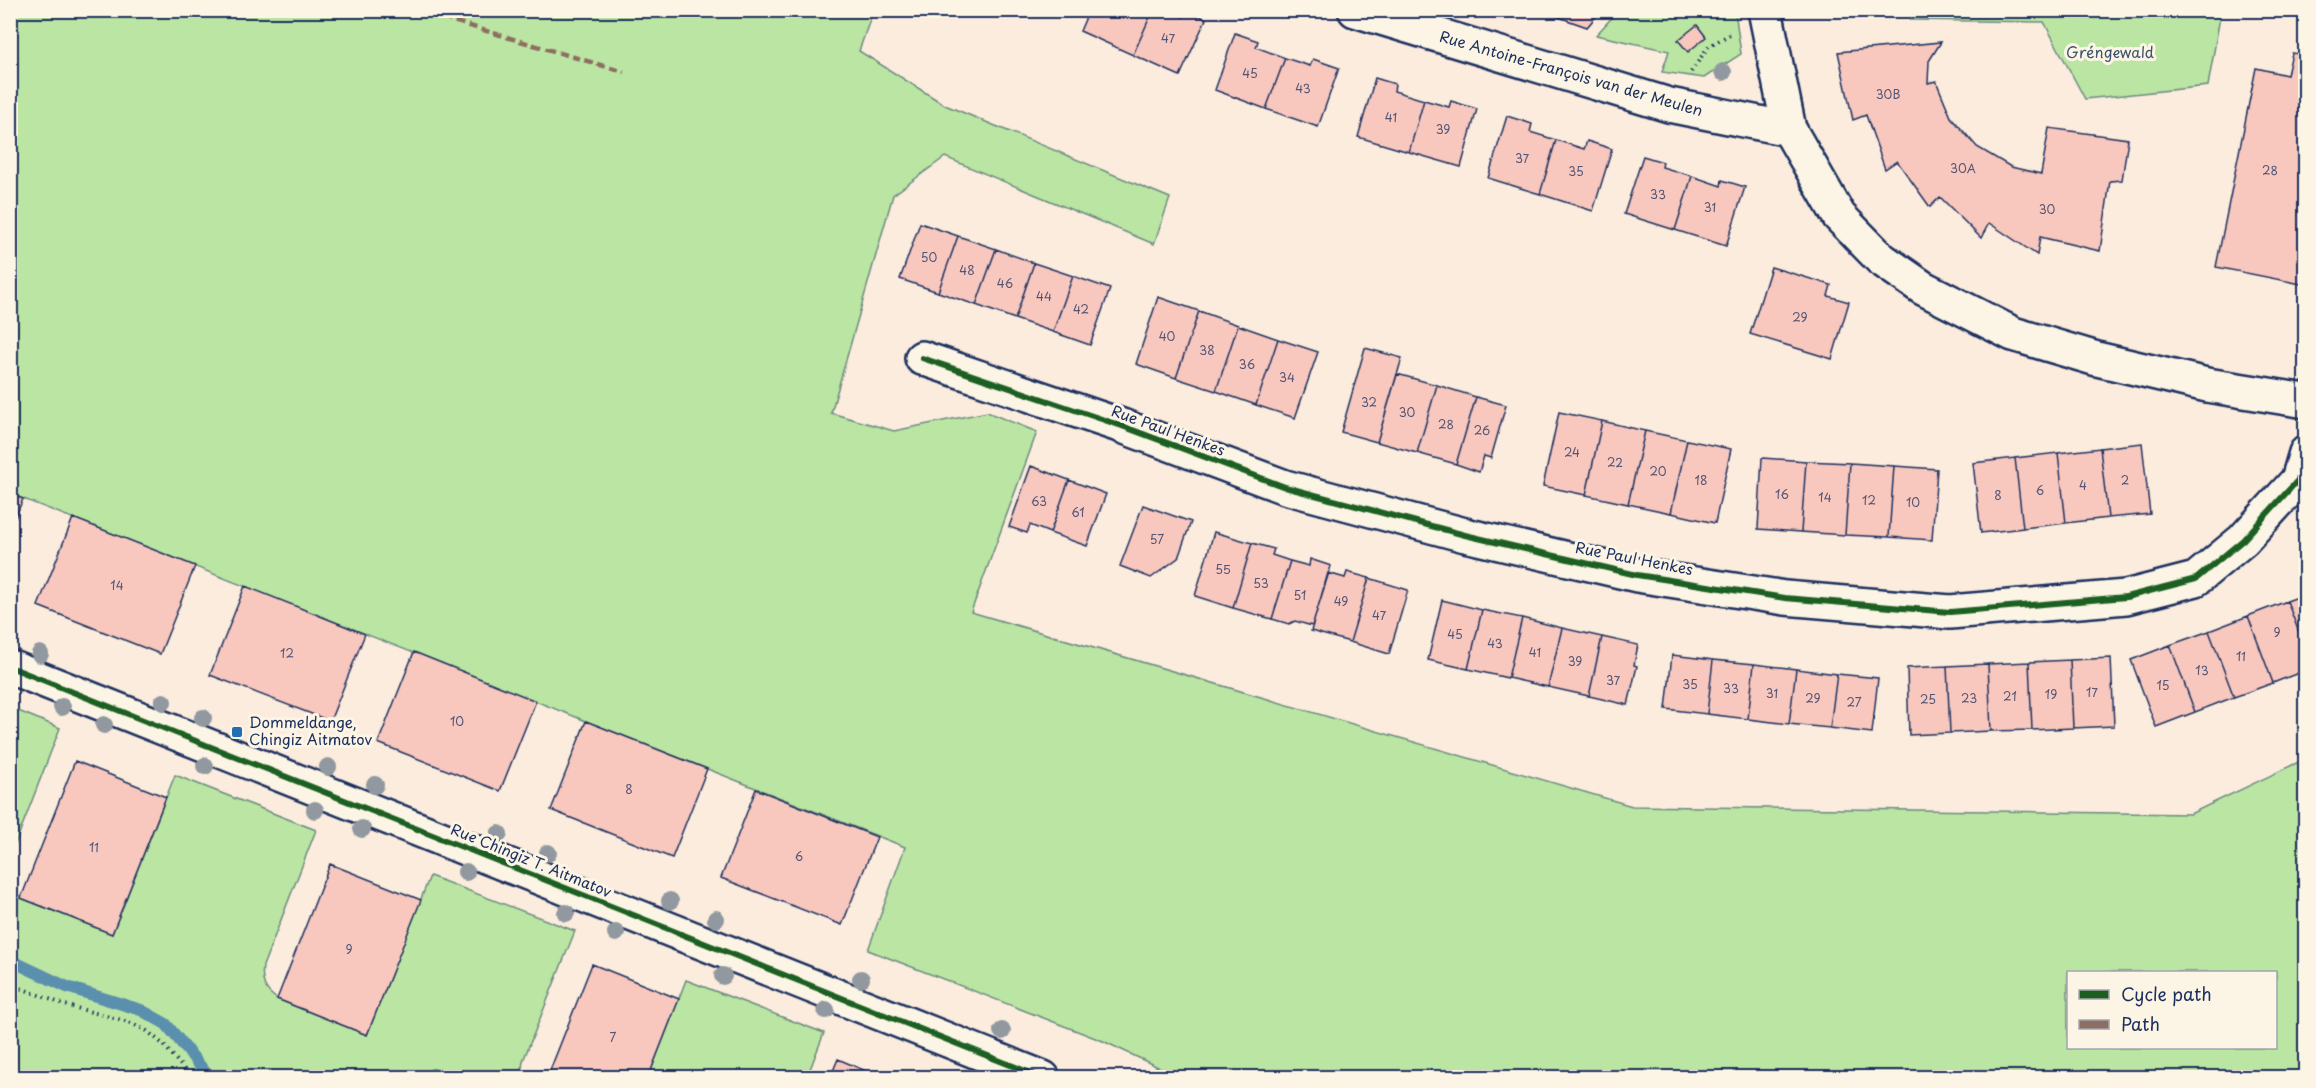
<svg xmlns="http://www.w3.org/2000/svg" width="2316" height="1088" viewBox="0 0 2316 1088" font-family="'Playpen Sans',sans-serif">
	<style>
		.green { fill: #bbe5a2; stroke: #6b8a80; stroke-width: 1.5; fill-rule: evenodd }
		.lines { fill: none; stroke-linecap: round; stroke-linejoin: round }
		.stream { stroke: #5a90ae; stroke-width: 12 }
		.building { fill: #f8c8be; stroke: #1b2f5e; stroke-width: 1.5 }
		.minor-casing { stroke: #1b2f5e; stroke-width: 38 }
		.path { stroke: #1b2f5e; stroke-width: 4; stroke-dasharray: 1.5 4.5; stroke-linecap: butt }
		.minor { stroke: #fcf5e5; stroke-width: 33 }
		.quiet { stroke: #8d6e63; stroke-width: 4.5; stroke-dasharray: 9 4.5; stroke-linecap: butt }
		.cycleway-casing { stroke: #fcf5e5; stroke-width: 10 }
		.cycleway { stroke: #1b5e20; stroke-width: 6 }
		.tree { fill: #91989f }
		.poi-dot { fill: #1f6fb2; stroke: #fcf5e5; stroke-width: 2 }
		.labels { text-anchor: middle; stroke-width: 6; stroke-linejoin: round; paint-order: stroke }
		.number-label { font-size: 12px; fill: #525576 }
		.park-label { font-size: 15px; fill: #3b536c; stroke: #fcf5e5 }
		.street-label { font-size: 15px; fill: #1b2f5e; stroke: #fcf5e5 }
		.poi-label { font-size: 15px; fill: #1b2f5e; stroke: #fcf5e5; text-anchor: start }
	</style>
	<rect width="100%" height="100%" fill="#fbecdd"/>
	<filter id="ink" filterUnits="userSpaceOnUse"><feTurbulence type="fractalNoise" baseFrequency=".0167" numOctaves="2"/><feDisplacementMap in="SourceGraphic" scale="12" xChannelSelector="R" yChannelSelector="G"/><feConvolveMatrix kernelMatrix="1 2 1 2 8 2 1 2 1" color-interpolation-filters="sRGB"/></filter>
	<g filter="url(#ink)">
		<path class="green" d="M10,11H873L859,51L945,105L1170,198L1154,244L945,157L893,195L831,413L894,431L987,412L1037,432L971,612L1632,806L2190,814L2305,759V1077H1171L1162,1069L1103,1041L868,950L905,847L11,494ZM2068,972H2276V1048H2068Z
			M1618,11H1735L1741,54L1704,78L1662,72L1669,51L1596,35Z
			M1910,11V10L2221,11L2208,86L2085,99L2044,22L1911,20Z
			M11,708L60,728L11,855Z
			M175,775L316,830L263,966C261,981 264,990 277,999L367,1035L430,876L575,931L523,1061L521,1077H11L10,887L21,898L112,934Z
			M686,980L824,1033L807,1077L648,1078Z"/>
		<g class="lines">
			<path class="stream" d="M10,960L67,987L141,1010L166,1024L210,1078
				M433,1078V1074"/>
		</g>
		<path class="building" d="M1089,10H1153L1133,55L1080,31Z
			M1153,10H1168L1183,17L1188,10L1206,19L1180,76L1133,55Z
			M1539,10H1599L1600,12L1587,27Z
			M1697,25L1706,37L1688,52L1678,40Z
			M1235,33L1258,41L1256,47L1285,58L1266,109L1215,90Z
			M1941,42L1929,61L1928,83L1936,81L1951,117L1977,147L2011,167L2041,174L2049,128L2128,139L2122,180L2110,181L2100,251L2040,237L2037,255L1989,223L1981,238L1940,197L1930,207L1897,161L1885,169L1866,115L1853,120L1838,52Z
			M2292,53L2306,55V285L2216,267L2256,68L2287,75Z
			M1285,58L1310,66L1313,59L1339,68L1318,127L1266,109Z
			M1375,78L1395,84L1394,91L1424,100L1409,152L1358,137Z
			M1424,100L1449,107L1451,101L1477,109L1461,167L1409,152Z
			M1507,116L1532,124L1530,132L1556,140L1540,194L1488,178Z
			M1556,140L1584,149L1587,141L1612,149L1593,211L1540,194Z
			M1643,156L1663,162L1662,167L1692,176L1675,230L1624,214Z
			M1692,176L1721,186L1722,180L1745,187L1726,246L1675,230Z
			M920,223L958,236L938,292L900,279Z
			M958,236L996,249L976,305L938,292Z
			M996,249L1034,263L1015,319L976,305Z
			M1034,263L1073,276L1053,332L1015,319Z
			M1771,267L1831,285L1828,296L1849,302L1832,359L1750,334Z
			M1073,276L1110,289L1090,345L1053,332Z
			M1158,297L1199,311L1176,378L1136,364Z
			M1199,311L1238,325L1216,391L1176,378Z
			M1238,325L1278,339L1256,405L1216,391Z
			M1278,339L1318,352L1295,418L1256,405Z
			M1365,348L1402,358L1377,442L1341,432Z
			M1397,374L1437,385L1417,453L1377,442Z
			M1437,385L1476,397L1456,464L1417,453Z
			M1476,397L1506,405L1491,458L1484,456L1479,472L1456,464Z
			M1559,412L1602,421L1586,495L1543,486Z
			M1602,421L1645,431L1628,504L1586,495Z
			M1645,431L1687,440L1671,513L1628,504Z
			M1687,440L1731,449L1715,523L1671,513Z
			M2142,443L2150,514L2108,518L2100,448Z
			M2100,448L2108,518L2066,523L2058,453Z
			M2058,453L2066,523L2023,528L2015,458Z
			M1762,458L1806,461L1801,532L1758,529Z
			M2015,458L2023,528L1981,533L1973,463Z
			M1806,461L1850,463L1845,535L1801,532Z
			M1850,463L1894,466L1889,537L1845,535Z
			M1031,466L1069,480L1050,533L1030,525L1027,533L1009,527Z
			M1894,466L1937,469L1932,540L1889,537Z
			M1069,480L1106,494L1087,546L1050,533Z
			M10,494L23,499L10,530Z
			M1143,505L1191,522L1178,558L1151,578L1120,566Z
			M73,518L195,566L160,654L38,606Z
			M1214,532L1252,543L1233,608L1195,596Z
			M1252,543L1274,549L1272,555L1290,561L1272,619L1233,608Z
			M1310,559L1331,566L1312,626L1295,621L1289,624L1272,619L1290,561L1309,566Z
			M1347,572L1369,578L1350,642L1311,631L1328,573L1345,578Z
			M1369,578L1408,590L1389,654L1350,642Z
			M245,586L365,634L330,721L210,675Z
			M2306,594V651L2287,601Z
			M1442,600L1482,610L1468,669L1428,660Z
			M2287,601L2306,651V670L2273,683L2248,616Z
			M1482,610L1522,618L1508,678L1468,669Z
			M2248,616L2273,683L2234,697L2209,631Z
			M1522,618L1562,628L1548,687L1508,678Z
			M1562,628L1602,637L1589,696L1548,687Z
			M2209,631L2234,697L2195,712L2170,645Z
			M1602,637L1638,645L1634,665L1637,666L1628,705L1589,696Z
			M2170,645L2195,712L2156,727L2131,660Z
			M414,652L536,701L500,791L378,743Z
			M1672,655L1713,660L1707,714L1666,709Z
			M2111,658L2114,726L2073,728L2070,660Z
			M1713,660L1754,664L1748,719L1707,714Z
			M2070,660L2073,728L2032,730L2029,662Z
			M2029,662L2032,730L1991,731L1988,664Z
			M1754,664L1796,669L1789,724L1748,719Z
			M1988,664L1991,731L1950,733L1947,666Z
			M1947,666L1950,733L1909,735L1907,668Z
			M1796,669L1837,674L1830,728L1789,724Z
			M1837,674L1878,678L1872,733L1830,728Z
			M586,721L707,769L672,858L551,810Z
			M75,761L166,797L112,934L21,898Z
			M756,789L877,837L842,925L721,878Z
			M330,864L421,900L367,1035L277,999Z
			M592,964L679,999L648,1078H547Z
			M838,1059L882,1078H830Z"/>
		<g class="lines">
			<defs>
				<path id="minor" d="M1355,10L1669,105L1789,129
					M1765,10L1789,129L1839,216L1881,259L1923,288L2013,334L2097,359L2207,385L2306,401
					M922,358L1122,426L1285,487L1465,535L1637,575L1785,598L1950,612L2126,597L2196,579L2243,540L2298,480L2306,453
					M10,667L1043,1078"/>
			</defs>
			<use href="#minor" class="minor-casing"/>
			<path class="path" d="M1691,72L1708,47L1732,33
				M10,984L65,1005L129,1022L147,1031L164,1045L191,1078"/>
			<use href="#minor" class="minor"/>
			<path class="quiet" d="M416,10L624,72"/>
			<defs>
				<path id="cycleway" d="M922,358L1122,426L1285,487L1465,535L1637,575L1785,598L1950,612L2126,597L2196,579L2243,540L2298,480L2306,453
					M10,667L1043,1078"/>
			</defs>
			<use href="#cycleway" class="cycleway-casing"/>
			<use href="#cycleway" class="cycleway"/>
		</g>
		<g class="tree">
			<circle cx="1723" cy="72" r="9"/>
			<circle cx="40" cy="654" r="9"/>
			<circle cx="163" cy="702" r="9"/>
			<circle cx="62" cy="707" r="9"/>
			<circle cx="203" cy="718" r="9"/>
			<circle cx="104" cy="725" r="9"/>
			<circle cx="205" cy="766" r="9"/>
			<circle cx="328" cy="767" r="9"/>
			<circle cx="375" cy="785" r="9"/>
			<circle cx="315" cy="810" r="9"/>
			<circle cx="362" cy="829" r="9"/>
			<circle cx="499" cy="834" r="9"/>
			<circle cx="548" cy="853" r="9"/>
			<circle cx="466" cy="872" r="9"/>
			<circle cx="670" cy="901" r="9"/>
			<circle cx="566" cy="913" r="9"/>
			<circle cx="716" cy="919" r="9"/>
			<circle cx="616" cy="933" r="9"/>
			<circle cx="723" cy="976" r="9"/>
			<circle cx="861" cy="979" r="9"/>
			<circle cx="826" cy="1010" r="9"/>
			<circle cx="1002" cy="1031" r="9"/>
		</g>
	</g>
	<rect class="poi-dot" x="231" y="726" width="12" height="12" rx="3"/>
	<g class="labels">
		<g class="number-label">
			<text x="1168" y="43">47</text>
			<text x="1250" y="78">45</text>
			<text x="1303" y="93">43</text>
			<text x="1888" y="99">30B</text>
			<text x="1391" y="122">41</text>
			<text x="1443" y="134">39</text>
			<text x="1522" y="163">37</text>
			<text x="1963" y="173">30A</text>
			<text x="2270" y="175">28</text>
			<text x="1576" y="176">35</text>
			<text x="1658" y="199">33</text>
			<text x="1710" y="212">31</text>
			<text x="2047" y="214">30</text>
			<text x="929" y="262">50</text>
			<text x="967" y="275">48</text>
			<text x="1005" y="288">46</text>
			<text x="1044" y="301">44</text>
			<text x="1081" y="314">42</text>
			<text x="1800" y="322">29</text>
			<text x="1167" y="341">40</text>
			<text x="1207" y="355">38</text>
			<text x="1247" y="369">36</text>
			<text x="1287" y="382">34</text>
			<text x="1369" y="407">32</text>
			<text x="1407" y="417">30</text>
			<text x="1446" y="429">28</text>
			<text x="1482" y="435">26</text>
			<text x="1572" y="457">24</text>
			<text x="1615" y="467">22</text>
			<text x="1658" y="476">20</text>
			<text x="1701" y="485">18</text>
			<text x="2125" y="485">2</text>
			<text x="2083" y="490">4</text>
			<text x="2040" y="495">6</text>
			<text x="1782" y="499">16</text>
			<text x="1998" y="500">8</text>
			<text x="1825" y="502">14</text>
			<text x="1869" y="505">12</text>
			<text x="1039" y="506">63</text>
			<text x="1913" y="507">10</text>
			<text x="1078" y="517">61</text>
			<text x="1157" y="544">57</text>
			<text x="1223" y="574">55</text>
			<text x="1261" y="588">53</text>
			<text x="117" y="590">14</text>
			<text x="1300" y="600">51</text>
			<text x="1341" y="606">49</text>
			<text x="1379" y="620">47</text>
			<text x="2277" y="637">9</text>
			<text x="1455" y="639">45</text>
			<text x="1495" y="648">43</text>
			<text x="1535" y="657">41</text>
			<text x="287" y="658">12</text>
			<text x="2241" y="661">11</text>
			<text x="1575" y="666">39</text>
			<text x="2202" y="675">13</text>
			<text x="1613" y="685">37</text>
			<text x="1690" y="689">35</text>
			<text x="2163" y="690">15</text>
			<text x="1731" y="693">33</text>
			<text x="2092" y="697">17</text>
			<text x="1772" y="698">31</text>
			<text x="2051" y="699">19</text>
			<text x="2010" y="701">21</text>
			<text x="1813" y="703">29</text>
			<text x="1969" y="703">23</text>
			<text x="1928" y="704">25</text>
			<text x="1854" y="707">27</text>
			<text x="457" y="726">10</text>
			<text x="629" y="794">8</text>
			<text x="94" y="852">11</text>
			<text x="799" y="861">6</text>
			<text x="349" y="954">9</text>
			<text x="613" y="1042">7</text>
		</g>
		<g class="park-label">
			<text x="2110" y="58">Gréngewald</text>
		</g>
		<g class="street-label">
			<text transform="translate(1571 74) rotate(16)" y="5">Rue Antoine-François van der Meulen</text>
			<text transform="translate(1168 431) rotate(20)" y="5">Rue Paul Henkes</text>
			<text transform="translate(1634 559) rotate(11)" y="5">Rue Paul Henkes</text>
			<text transform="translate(531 861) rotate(22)" y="5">Rue Chingiz T. Aitmatov</text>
		</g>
		<g class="poi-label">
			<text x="249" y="728">Dommeldange,<tspan x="249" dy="17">Chingiz Aitmatov</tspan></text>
		</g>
	</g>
	<rect width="2316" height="1088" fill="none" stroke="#fcf5e5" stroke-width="36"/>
	<rect x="18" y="18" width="2280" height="1052" fill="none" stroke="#1b2f5e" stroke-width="2" filter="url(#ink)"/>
	<rect x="2067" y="971" width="210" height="78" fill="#fcf5e5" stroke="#a2a6af" stroke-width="1.5"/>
	<rect x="2079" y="990" width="30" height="9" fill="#1b5e20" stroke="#a2a6af" stroke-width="1.5"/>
	<text x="2121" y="1001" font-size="18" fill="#1b2f5e">Cycle path</text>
	<rect x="2079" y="1020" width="30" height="9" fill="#8d6e63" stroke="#a2a6af" stroke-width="1.5"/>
	<text x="2121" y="1031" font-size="18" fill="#1b2f5e">Path</text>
</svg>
